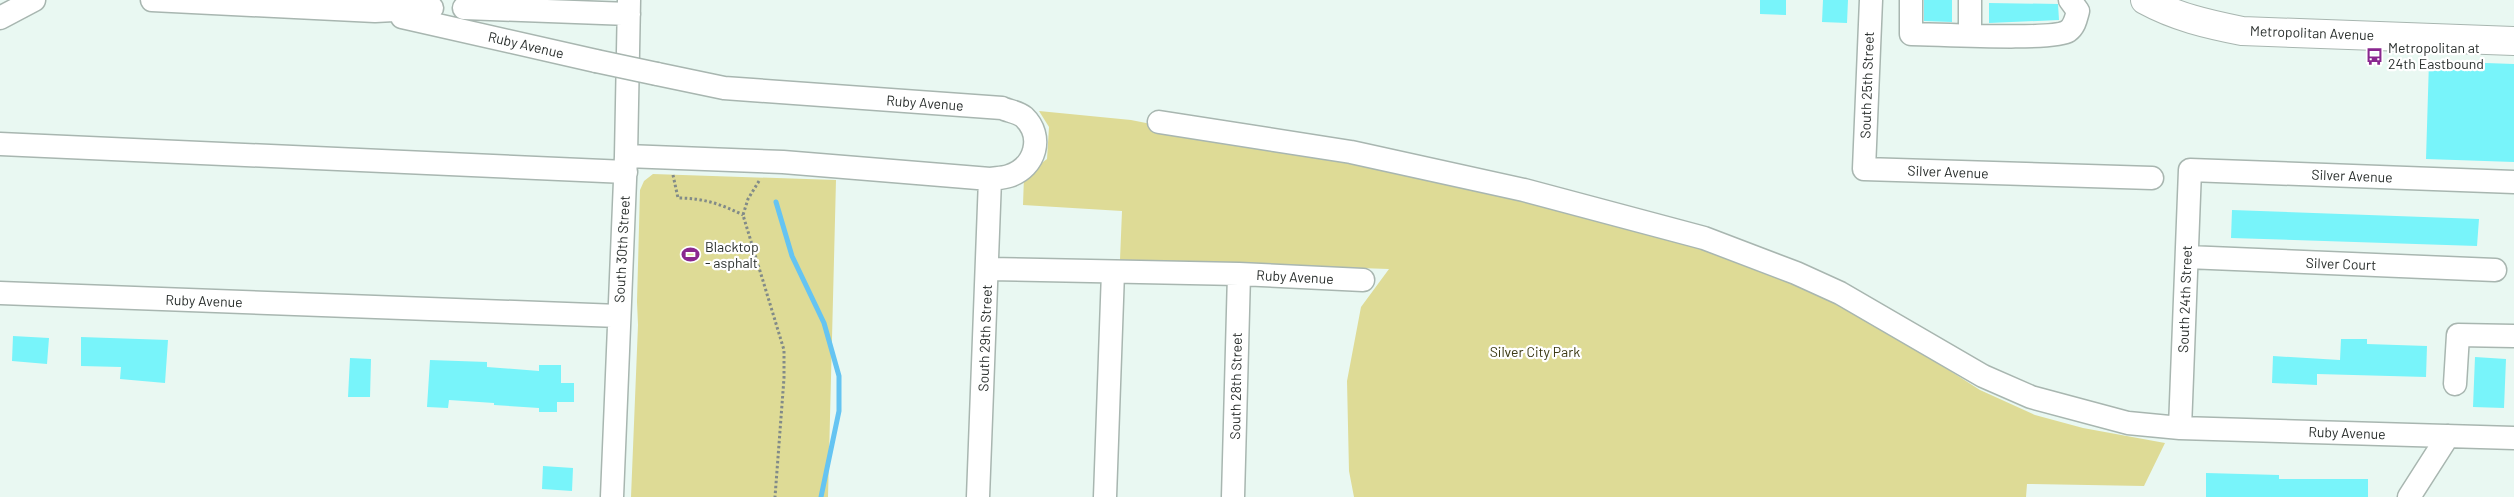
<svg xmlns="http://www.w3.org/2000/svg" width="2514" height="497" viewBox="0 0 2514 497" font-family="Barlow,sans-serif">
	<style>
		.green { fill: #dedb96 }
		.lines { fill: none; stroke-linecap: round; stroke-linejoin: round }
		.stream { stroke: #65c4f2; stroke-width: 5 }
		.building { fill: #78f4fa }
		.minor-casing { stroke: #a8b6b0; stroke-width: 25 }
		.major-casing { stroke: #a8b6b0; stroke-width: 30 }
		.path { stroke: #828b88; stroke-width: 3; stroke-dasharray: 2.5 2.5; stroke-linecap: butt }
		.minor { stroke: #fff; stroke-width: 22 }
		.major { stroke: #fff; stroke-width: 28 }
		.minor-bridge-casing { stroke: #a8b6b0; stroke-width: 25; stroke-linecap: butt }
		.minor-bridge { stroke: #fff; stroke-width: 22 }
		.labels { text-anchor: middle; stroke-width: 4.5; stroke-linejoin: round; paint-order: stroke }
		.street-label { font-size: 14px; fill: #2a2f2d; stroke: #fff }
		.poi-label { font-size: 14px; fill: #2a2f2d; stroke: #fff; text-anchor: start }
		.park-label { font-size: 14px; fill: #3c3a14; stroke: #fff }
	</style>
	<rect width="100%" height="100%" fill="#e9f8f2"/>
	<path class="green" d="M1039,111L1131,120L1473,188L1703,244L1844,303L1980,390L2035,415L2083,428L2165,443L2144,486L2027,484L2026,497H1354L1349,471L1347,381L1361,307L1389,269L1120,260L1122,211L1023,205L1024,176L1047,159L1049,127Z
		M653,174L836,180L828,497H631L638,325L637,302L640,190L644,181Z"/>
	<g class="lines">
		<path class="stream" d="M776,202L792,256L824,323L839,376V411L821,497"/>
	</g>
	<path class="building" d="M1760,0H1786V15L1760,14Z
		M1823,0H1848L1847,23L1822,22Z
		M1924,0H1952V22L1924,21Z
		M1989,3L2058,4L2059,20L1989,23Z
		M2429,61L2514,64V162L2426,159Z
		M2232,210L2479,219L2477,246L2231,238Z
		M13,336L49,338L47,364L12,361Z
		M81,337L168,340L165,383L120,379L121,367L81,366Z
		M2341,339H2367V344L2427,346L2426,377L2317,374V385L2272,383L2273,356L2340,360Z
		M2475,357L2506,359L2504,408L2473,407Z
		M350,358L371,359L370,397H348Z
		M430,360L487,362V367L539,371V365H561V383H574V402H557V412H539V408L494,405V403L449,400L448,408L427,407Z
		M543,466L573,468L572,491L542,489Z
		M2206,473L2279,475V479H2368V497H2206Z"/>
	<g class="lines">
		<defs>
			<path id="minor" d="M152,0L375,11L432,8
				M1871,0L1864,169L2152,178
				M1911,0V34C1936,34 2053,41 2068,31C2075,26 2076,18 2078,11L2070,0
				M1970,0V35
				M464,8L629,14
				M402,17L596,61
				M0,18L34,0
				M1159,122L1351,152L1524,190L1704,238L1796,273L1840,293L1983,376L2031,397L2128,423L2180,428L2514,438
				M0,144L626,172
				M626,156L783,162L990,179C996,178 1003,178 1009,176C1036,167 1044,136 1024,117C1018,112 1008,111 1002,108L724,88L657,74
				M2187,257L2495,270
				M988,269L1239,274L1363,280
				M0,293L619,316
				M2455,384L2458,335L2514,336
				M2180,428L2190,170L2514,182
				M612,497L626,156L629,0
				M978,497L990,179
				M1105,497L1113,272
				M1233,497L1239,274
				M2409,497L2448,436"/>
			<path id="major" d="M2145,0C2176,17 2207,24 2242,31L2514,41"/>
		</defs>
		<use href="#minor" class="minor-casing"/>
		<use href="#major" class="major-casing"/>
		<path class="path" d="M673,175L678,198C703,198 721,204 743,215
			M759,181L748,199L743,215L784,350V378L775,497"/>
		<use href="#minor" class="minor"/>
		<use href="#major" class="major"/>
		<defs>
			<path id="minor-bridge" d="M596,61L657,74"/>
		</defs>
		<use href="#minor-bridge" class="minor-bridge-casing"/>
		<use href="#minor-bridge" class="minor-bridge"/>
	</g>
	<defs>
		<symbol id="bus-bare" viewBox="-9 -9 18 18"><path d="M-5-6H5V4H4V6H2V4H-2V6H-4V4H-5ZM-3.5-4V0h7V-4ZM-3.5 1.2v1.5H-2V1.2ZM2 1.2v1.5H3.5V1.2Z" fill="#89278f" stroke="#fff" stroke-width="2.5" paint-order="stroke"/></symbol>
		<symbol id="stadium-bare" viewBox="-9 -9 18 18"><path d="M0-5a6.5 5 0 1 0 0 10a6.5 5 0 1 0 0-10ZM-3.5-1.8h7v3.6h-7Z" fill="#89278f" stroke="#fff" stroke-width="2.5" paint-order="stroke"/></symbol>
	</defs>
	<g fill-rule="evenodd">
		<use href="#bus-bare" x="2362" y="44" width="25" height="25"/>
		<use href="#stadium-bare" x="678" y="242" width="25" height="25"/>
	</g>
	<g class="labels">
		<g class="street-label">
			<text transform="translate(2312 33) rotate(2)" y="5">Metropolitan Avenue</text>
			<text transform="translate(526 45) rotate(13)" y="5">Ruby Avenue</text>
			<text transform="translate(1867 85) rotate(-88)" y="5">South 25th Street</text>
			<text transform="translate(925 103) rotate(4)" y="5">Ruby Avenue</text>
			<text transform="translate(1948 172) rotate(2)" y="5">Silver Avenue</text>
			<text transform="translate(2352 176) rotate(2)" y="5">Silver Avenue</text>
			<text transform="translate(622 249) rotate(-87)" y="5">South 30th Street</text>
			<text transform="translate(2341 264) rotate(2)" y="5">Silver Court</text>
			<text transform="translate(1295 277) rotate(3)" y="5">Ruby Avenue</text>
			<text transform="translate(2185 299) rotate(-88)" y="5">South 24th Street</text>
			<text transform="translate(204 301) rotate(2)" y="5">Ruby Avenue</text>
			<text transform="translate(985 338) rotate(-88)" y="5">South 29th Street</text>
			<text transform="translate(1236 386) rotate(-89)" y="5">South 28th Street</text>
			<text transform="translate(2347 433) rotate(2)" y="5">Ruby Avenue</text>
		</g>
		<g class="poi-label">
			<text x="2388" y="53">Metropolitan at<tspan x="2388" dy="16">24th Eastbound</tspan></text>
			<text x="705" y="252">Blacktop<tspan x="705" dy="16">- asphalt</tspan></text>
		</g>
		<g class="park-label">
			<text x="1535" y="357">Silver City Park</text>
		</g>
	</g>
</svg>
